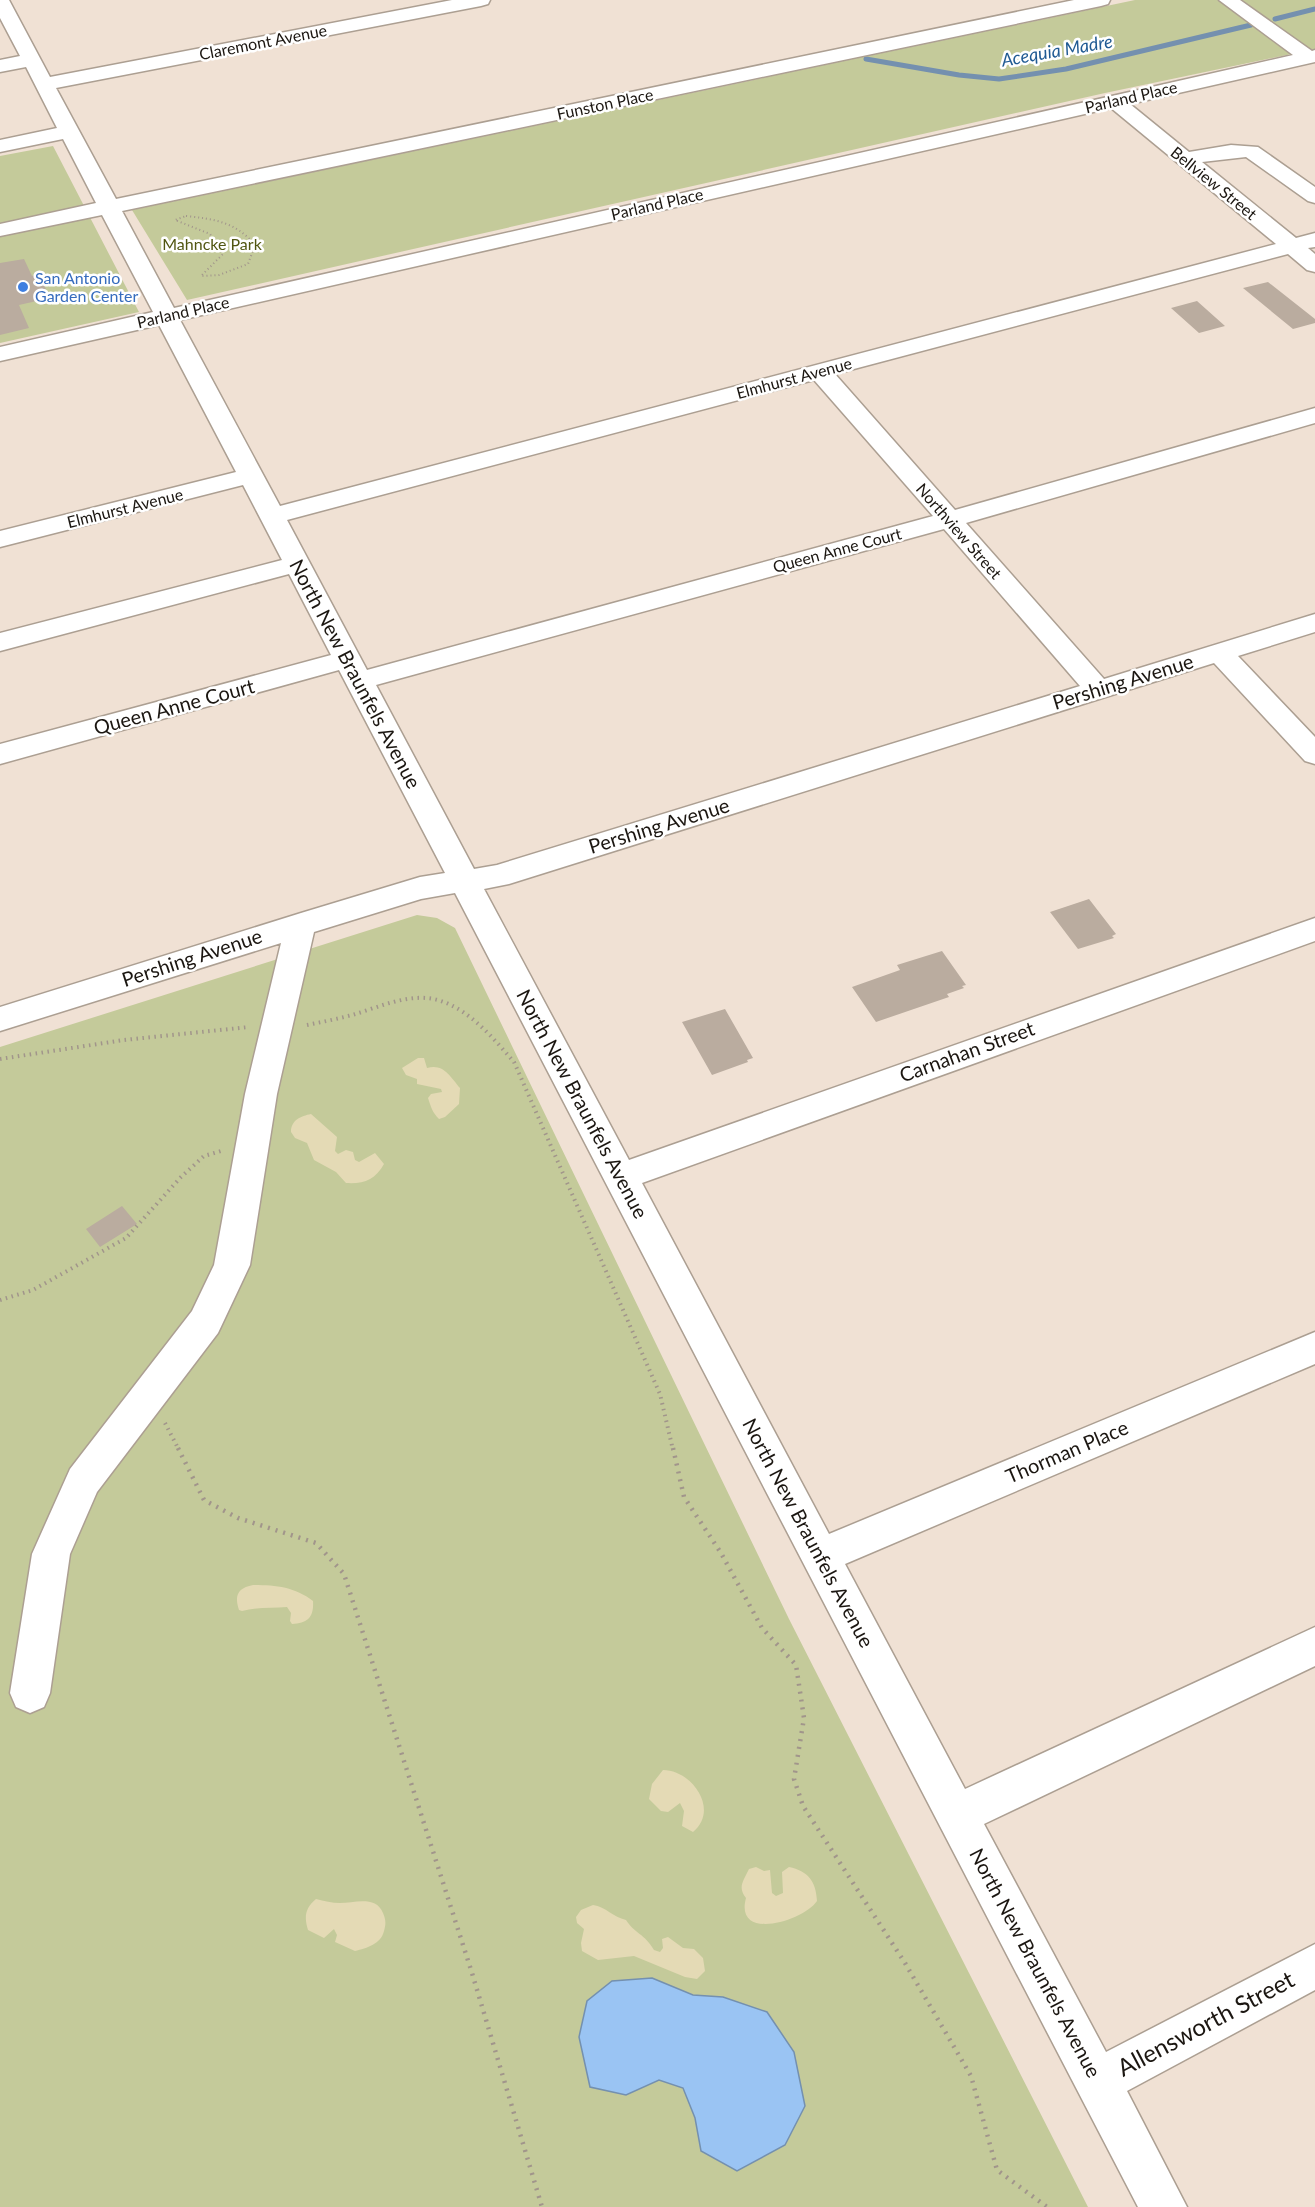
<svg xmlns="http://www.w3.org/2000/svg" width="1315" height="2207" viewBox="0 0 1315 2207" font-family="Lato,sans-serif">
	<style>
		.green { fill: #c4ca9a }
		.sand { fill: #e4dab5 }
		.water { fill: #9ac4f3; stroke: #7490af; stroke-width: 1.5 }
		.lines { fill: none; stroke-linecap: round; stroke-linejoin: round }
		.stream { stroke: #7490af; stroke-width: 5 }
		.building { fill: #baac9f }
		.minor-casing { stroke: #ac9f92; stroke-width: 3 }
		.path-far2 { stroke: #a1958b; stroke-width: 2; stroke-dasharray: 1 3; stroke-linecap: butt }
		.path-far1 { stroke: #a1958b; stroke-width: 4; stroke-dasharray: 1.5 4.5; stroke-linecap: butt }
		.path { stroke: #a1958b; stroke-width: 4.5; stroke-dasharray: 2 6; stroke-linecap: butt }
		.minor { fill: #fff; fill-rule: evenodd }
		.shop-dot { fill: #3f7fe0; stroke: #fff; stroke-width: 2 }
		.labels { text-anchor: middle; stroke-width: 5; stroke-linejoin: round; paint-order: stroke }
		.far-street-label { font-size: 16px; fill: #1b1611; stroke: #fff }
		.far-park-label { font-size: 16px; fill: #515611; stroke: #fff }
		.far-shop-label { font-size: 16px; fill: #366cbe; stroke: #fff; text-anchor: start }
		.far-water-label { font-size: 18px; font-style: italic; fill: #205a93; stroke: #fff }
		.street-label { font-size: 20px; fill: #1b1611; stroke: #fff }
		.near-street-label { font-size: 24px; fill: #1b1611; stroke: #fff }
	</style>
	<rect width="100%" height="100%" fill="#f0e1d4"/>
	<path class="green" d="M1135,0H1315V49L1105,93L187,300L132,210Z
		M53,146L139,312L0,343V156Z
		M417,915L437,918L455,928L789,1619L1088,2207H0V1047Z"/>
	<path class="sand" d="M418,1058H424L427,1068C443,1063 450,1076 460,1088L459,1104L445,1117L439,1119C432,1112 431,1107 428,1098L431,1094L442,1092L441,1089L417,1084V1079L406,1075L402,1068Z
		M311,1114L337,1137L335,1151L338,1154L346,1150L353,1152L355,1160L359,1162L375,1153L384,1164C375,1180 364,1184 346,1183L336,1172L314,1160L307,1143L295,1138L291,1132C291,1120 301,1116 311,1114Z
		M253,1585C276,1585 295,1587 313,1601C314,1617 308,1623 292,1624L290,1621L291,1613L287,1607C272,1608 257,1607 242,1611L239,1610C234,1595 238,1588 253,1585Z
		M663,1770C692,1770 720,1810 693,1832L682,1826L684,1811L680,1803L668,1812L661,1811L649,1799L652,1784Z
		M756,1867L764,1871L770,1870L772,1893L776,1896L783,1893L782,1872L789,1867C808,1871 816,1881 817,1901C804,1921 734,1942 746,1898C737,1887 744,1880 749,1869Z
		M316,1899C324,1901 332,1903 340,1903C354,1903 376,1895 383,1913C386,1920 386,1924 384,1931C381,1944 367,1948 355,1951L335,1942L337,1935L334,1929L324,1938L308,1930C304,1917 305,1908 316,1899Z
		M593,1905C606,1907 613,1917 626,1920C634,1933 645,1934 654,1950L660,1952L663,1948L662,1939L668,1937L683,1948L694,1949L703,1958L705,1971L697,1979L685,1977L634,1956L598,1960L582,1951L581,1943L584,1929L577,1923L576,1917L581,1910Z"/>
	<path class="water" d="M652,1978L693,1995L723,1997L767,2012L794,2052L805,2106L785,2145L737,2171L701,2151L695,2118L683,2088L659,2080L626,2095L590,2087L579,2037L587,2001L612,1981Z"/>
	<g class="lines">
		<path class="stream" d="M1275,19L1315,9
			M866,59L959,75L999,79L1066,69L1251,25"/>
	</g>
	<path class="building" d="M24,259L32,276L39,274L50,298L19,305L29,328L0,335V263Z
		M1268,282L1315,319V323L1293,329L1243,288Z
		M1197,301L1225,326L1199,333L1171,308Z
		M1089,899L1116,934L1112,936L1114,938L1078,949L1050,912Z
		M942,951L966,985L962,986L964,988L947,994L949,997L876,1022L852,987L900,970L897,965Z
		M725,1009L753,1058L747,1060L748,1062L712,1075L682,1022Z
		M122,1206L137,1224L100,1247L86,1229Z"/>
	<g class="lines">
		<defs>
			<path id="minor" d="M0,0H9L50,77L452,0H490L488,4L481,6L56,88L116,199L1074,0H1110L1108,4L1101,6L122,211L174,308L1293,55L1219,0H1240L1312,51L1315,50V62L1130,104L1189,152L1231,145L1258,147L1315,187V203L1308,201L1246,157L1202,162L1296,238L1315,233V247L1308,248L1315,254V272L1307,270L1288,254L835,374L955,510L1315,408V423L966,523L1104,679L1315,614V632L1238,656L1315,737V764L1305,761L1214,663L509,884L484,889L629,1160L1315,918V941L642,1183L829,1534L1315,1332V1364L845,1564L965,1789L1315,1627V1666L984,1824L1106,2052L1315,1944V1990L1127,2091L1187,2207H1138L455,893L421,899L314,932L277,1094L250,1265L218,1333L97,1492L70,1554L50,1693L44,1707L30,1713L16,1707L10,1693L32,1554L70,1469L192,1311L214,1265L245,1094L281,943L0,1031V1007L301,913L420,877L445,873L339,670L0,764V744L331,655L289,574L0,651V633L282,560L243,485L0,547V531L236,472L159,325L0,361V347L153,312L102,215L0,236V224L96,203L63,139L0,152V140L57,128L26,67L0,72V60L20,56L0,18ZM1111,108L1276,244L280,506L180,320ZM814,380L933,516L367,670L287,520ZM944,529L1080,686L497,865L474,869L376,685Z"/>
		</defs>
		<use href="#minor" class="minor-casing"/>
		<path class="path-far2" d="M186,216C214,219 236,222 255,245L248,264L219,275L201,276L223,254L210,234L175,220Z"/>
		<path class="path-far1" d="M307,1025C322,1022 337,1019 352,1015C380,1007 412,991 441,1001C471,1011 494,1039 514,1062L660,1394L673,1450
			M0,1059L124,1040L249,1027
			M0,1300L33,1290L126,1238L181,1177L204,1156L221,1151
			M165,1423L179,1450"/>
		<path class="path" d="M178,1448L204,1500L238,1518L316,1543L344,1574L472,1973L542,2207
			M673,1448L684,1497L721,1553L762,1628L796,1665L804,1718L794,1779L803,1806L905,1963L971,2076L997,2170L1047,2207"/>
		<use href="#minor" class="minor"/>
	</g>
	<circle class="shop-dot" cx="23" cy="287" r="6"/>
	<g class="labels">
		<g class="far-street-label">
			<text transform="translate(263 42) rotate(-11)" y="6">Claremont Avenue</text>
			<text transform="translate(1131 97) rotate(-13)" y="6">Parland Place</text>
			<text transform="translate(605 104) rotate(-12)" y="6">Funston Place</text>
			<text transform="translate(1214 183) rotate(39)" y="6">Bellview Street</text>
			<text transform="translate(657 204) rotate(-13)" y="6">Parland Place</text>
			<text transform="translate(183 312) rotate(-13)" y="6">Parland Place</text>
			<text transform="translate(794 378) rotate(-15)" y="6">Elmhurst Avenue</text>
			<text transform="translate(125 508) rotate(-14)" y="6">Elmhurst Avenue</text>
			<text transform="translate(959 531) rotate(49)" y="6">Northview Street</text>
			<text transform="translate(837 550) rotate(-15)" y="6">Queen Anne Court</text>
		</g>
		<g class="far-park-label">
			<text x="212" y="250">Mahncke Park</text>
		</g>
		<g class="far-shop-label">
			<text x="35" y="284">San Antonio<tspan x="35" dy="18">Garden Center</tspan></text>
		</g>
		<g class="far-water-label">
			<text transform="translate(1057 51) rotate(-10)" y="6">Acequia Madre</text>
		</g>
		<g class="street-label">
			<text transform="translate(355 674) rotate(62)" y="7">North New Braunfels Avenue</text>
			<text transform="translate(1123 682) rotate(-17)" y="7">Pershing Avenue</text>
			<text transform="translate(174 707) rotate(-15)" y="7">Queen Anne Court</text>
			<text transform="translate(659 826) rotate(-17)" y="7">Pershing Avenue</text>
			<text transform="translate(192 958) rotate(-18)" y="7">Pershing Avenue</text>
			<text transform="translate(967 1052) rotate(-20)" y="7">Carnahan Street</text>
			<text transform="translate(582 1104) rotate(62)" y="7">North New Braunfels Avenue</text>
			<text transform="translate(1067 1452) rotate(-23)" y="7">Thorman Place</text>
			<text transform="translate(808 1533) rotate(62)" y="7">North New Braunfels Avenue</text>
			<text transform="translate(1035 1963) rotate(62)" y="7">North New Braunfels Avenue</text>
		</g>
		<g class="near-street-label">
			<text transform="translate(1206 2024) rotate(-28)" y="8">Allensworth Street</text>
		</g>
	</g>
</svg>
